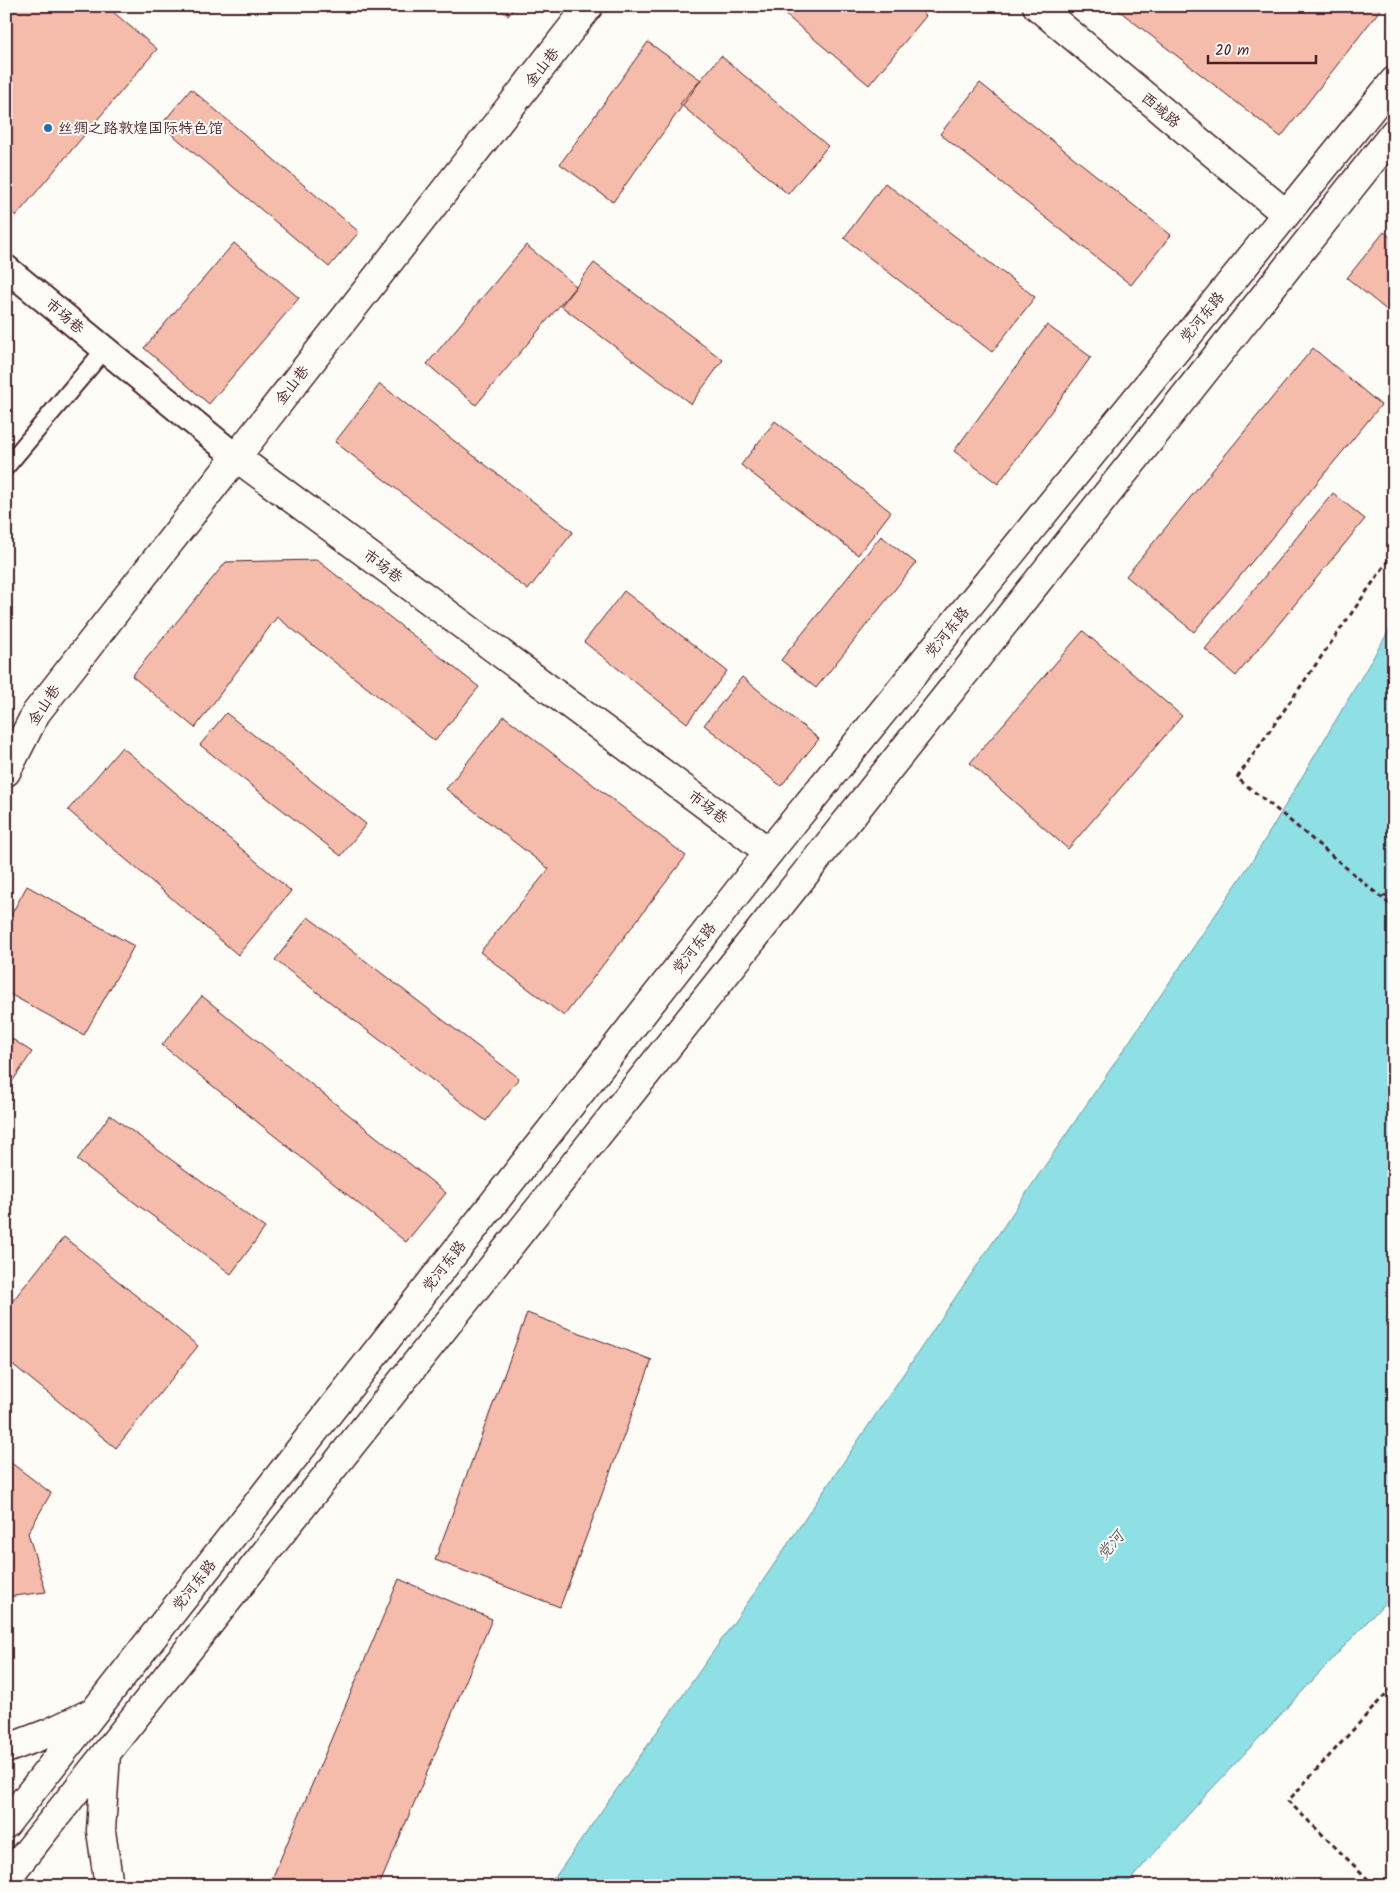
<svg xmlns="http://www.w3.org/2000/svg" width="1400" height="1892" viewBox="0 0 1400 1892" font-family="Kalam,'LXGW WenKai TC',sans-serif">
	<style>
		.water { fill: #8ee0e5; stroke: #73939b }
		.building { fill: #f5bcab; stroke: #4a1f2b }
		.lines { fill: none; stroke-linecap: round; stroke-linejoin: round }
		.service-casing { stroke: #4a1f2b; stroke-width: 20 }
		.pedestrian-casing { stroke: #4a1f2b; stroke-width: 29 }
		.minor-casing { stroke: #4a1f2b; stroke-width: 31 }
		.tertiary-casing { stroke: #4a1f2b; stroke-width: 31 }
		.secondary-casing { stroke: #4a1f2b; stroke-width: 31 }
		.path { stroke: #4a1f2b; stroke-width: 3; stroke-dasharray: 5 4; stroke-linecap: butt }
		.service { stroke: #fdfcf7; stroke-width: 16 }
		.pedestrian { stroke: #fdfcf7; stroke-width: 25 }
		.minor { stroke: #fdfcf7; stroke-width: 28 }
		.tertiary { stroke: #fdfcf7; stroke-width: 28 }
		.secondary { stroke: #fdfcf7; stroke-width: 28 }
		.poi-dot { fill: #1f6fb2; stroke: #fdfcf7; stroke-width: 2 }
		.labels { text-anchor: middle; stroke-width: 4; stroke-linejoin: round; paint-order: stroke }
		.street-label { font-size: 15px; fill: #4a1f2b; stroke: #fdfcf7 }
		.poi-label { font-size: 15px; fill: #4a1f2b; stroke: #fdfcf7; text-anchor: start }
		.water-label { font-size: 16px; font-style: italic; fill: #5e5963; stroke: #fdfcf7 }
	</style>
	<rect width="100%" height="100%" fill="#fdfcf7"/>
	<filter id="ink" filterUnits="userSpaceOnUse"><feTurbulence type="fractalNoise" baseFrequency=".02" numOctaves="2"/><feDisplacementMap in="SourceGraphic" scale="10" xChannelSelector="R" yChannelSelector="G"/><feConvolveMatrix kernelMatrix="1 2 1 2 8 2 1 2 1" color-interpolation-filters="sRGB"/></filter>
	<g filter="url(#ink)">
		<path class="water" d="M1394,622V1593L1205,1796L1125,1886H549L762,1582L1254,858Z"/>
		<path class="building" d="M6,6H106L157,49L16,216L6,207Z
			M497,6H516L508,16Z
			M775,6H914L926,16L869,85Z
			M1113,6H1383L1281,137Z
			M648,42L701,80L613,202L560,164Z
			M721,56L828,146L788,194L680,104Z
			M980,83L1171,235L1131,285L940,134Z
			M191,89L359,232L329,267L161,125Z
			M885,183L1035,297L992,352L844,238Z
			M1384,232L1394,240V316L1347,278Z
			M234,243L299,298L209,404L144,348Z
			M526,245L576,286L476,405L427,364Z
			M594,263L723,360L691,404L561,306Z
			M1047,325L1091,357L998,484L954,451Z
			M1313,348L1381,405L1194,632L1126,576Z
			M380,384L573,532L528,590L335,442Z
			M775,421L891,512L858,555L741,465Z
			M1333,493L1365,519L1236,676L1205,649Z
			M881,536L916,563L816,688L781,660Z
			M317,560L479,687L435,741L277,617L195,728L132,676L226,562Z
			M624,591L727,671L687,723L584,642Z
			M1083,631L1182,716L1068,849L970,763Z
			M742,677L819,739L781,786L704,725Z
			M226,713L366,824L341,856L200,745Z
			M504,716L686,856L564,1016L480,952L549,869L446,789Z
			M122,747L291,891L238,955L68,810Z
			M27,886L134,946L84,1035L6,992V924Z
			M308,917L519,1078L486,1121L275,960Z
			M202,996L446,1193L406,1242L162,1045Z
			M6,1035L32,1052L6,1091Z
			M110,1115L265,1228L231,1274L77,1160Z
			M64,1237L198,1346L116,1448L6,1359V1309Z
			M527,1313L652,1360L560,1607L435,1560Z
			M10,1462L51,1493L28,1533L46,1592L6,1597V1467Z
			M399,1579L492,1619L379,1886H269Z"/>
		<g class="lines">
			<defs>
				<path id="service" d="M6,467L105,349"/>
				<path id="pedestrian" d="M6,268L236,457"/>
				<path id="minor" d="M236,457L769,852
					M6,772L36,713L589,6"/>
				<path id="tertiary" d="M1037,6L1286,214"/>
				<path id="secondary" d="M6,1749L51,1732L91,1713
					M106,1753L101,1831L109,1886
					M6,1824L769,852L1394,81
					M6,1879L1394,133"/>
			</defs>
			<use href="#service" class="service-casing"/>
			<use href="#pedestrian" class="pedestrian-casing"/>
			<use href="#minor" class="minor-casing"/>
			<use href="#tertiary" class="tertiary-casing"/>
			<use href="#secondary" class="secondary-casing"/>
			<path class="path" d="M1394,552L1237,778L1281,813L1394,908
				M1382,897L1394,891
				M1375,1886L1288,1801L1394,1685"/>
			<use href="#service" class="service"/>
			<use href="#pedestrian" class="pedestrian"/>
			<use href="#minor" class="minor"/>
			<use href="#tertiary" class="tertiary"/>
			<use href="#secondary" class="secondary"/>
		</g>
	</g>
	<circle class="poi-dot" cx="48" cy="128" r="5"/>
	<g class="labels">
		<g class="street-label">
			<text transform="translate(542 67) rotate(-52)" y="5">金山巷</text>
			<text transform="translate(1161 110) rotate(40)" y="5">西域路</text>
			<text transform="translate(65 316) rotate(40)" y="5">市场巷</text>
			<text transform="translate(1202 317) rotate(-51)" y="5">党河东路</text>
			<text transform="translate(292 385) rotate(-52)" y="5">金山巷</text>
			<text transform="translate(383 566) rotate(37)" y="5">市场巷</text>
			<text transform="translate(947 632) rotate(-51)" y="5">党河东路</text>
			<text transform="translate(44 705) rotate(-56)" y="5">金山巷</text>
			<text transform="translate(708 807) rotate(37)" y="5">市场巷</text>
			<text transform="translate(694 948) rotate(-52)" y="5">党河东路</text>
			<text transform="translate(444 1266) rotate(-52)" y="5">党河东路</text>
			<text transform="translate(194 1585) rotate(-52)" y="5">党河东路</text>
		</g>
		<g class="poi-label">
			<text x="58" y="133">丝绸之路敦煌国际特色馆</text>
		</g>
		<g class="water-label">
			<text transform="translate(1110 1545) rotate(-50)" y="6">党河</text>
		</g>
	</g>
	<rect width="1400" height="1892" fill="none" stroke="#fdfcf7" stroke-width="25"/>
	<rect x="12" y="12" width="1375" height="1867" fill="none" stroke="#4a1f2b" stroke-width="2" filter="url(#ink)"/>
	<path d="M1208 55v8h108v-8" fill="none" stroke="#4a1f2b" stroke-width="2.5"/>
	<text x="1215" y="55" font-size="15" fill="#4a1f2b" stroke="#fdfcf7" stroke-width="4" paint-order="stroke">20 m</text>
</svg>
